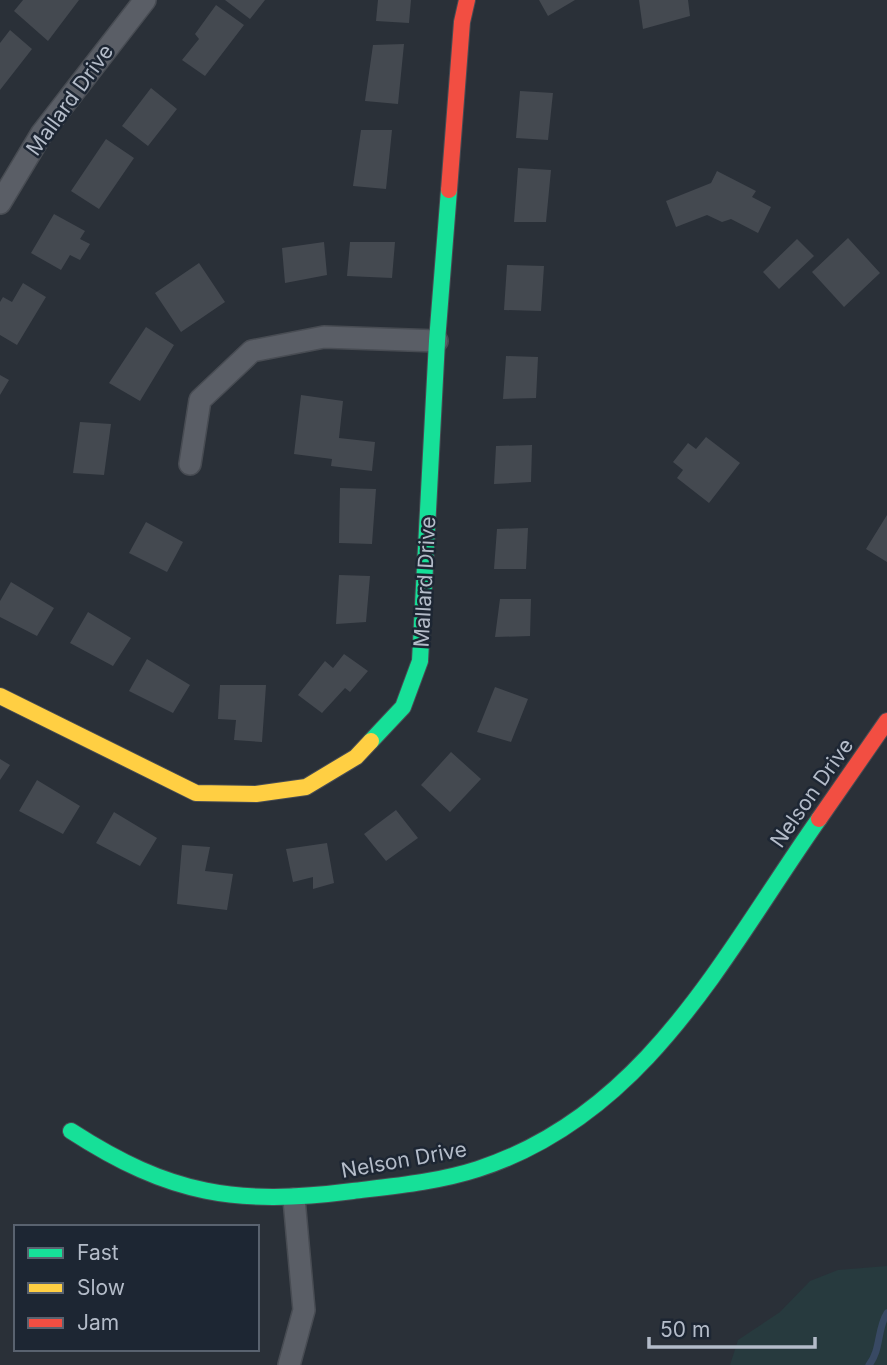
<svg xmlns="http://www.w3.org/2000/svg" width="887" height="1365" viewBox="0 0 887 1365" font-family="Inter,sans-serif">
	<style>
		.green { fill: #273a3e }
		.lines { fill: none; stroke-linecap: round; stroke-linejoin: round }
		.stream { stroke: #384963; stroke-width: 7 }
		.building { fill: #444950 }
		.street-casing { stroke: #484c53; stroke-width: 24 }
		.fast-casing { stroke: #484c53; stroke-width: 18 }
		.slow-casing { stroke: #484c53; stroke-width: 18 }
		.jam-casing { stroke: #484c53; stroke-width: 18 }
		.street { stroke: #5a5e66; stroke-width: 21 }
		.fast { stroke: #16e098; stroke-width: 16 }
		.slow { stroke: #ffcf43; stroke-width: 16 }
		.jam { stroke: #f24e42; stroke-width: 16 }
		.labels { text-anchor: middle; stroke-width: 5; stroke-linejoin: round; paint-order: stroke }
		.street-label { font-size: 21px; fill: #b4bcc9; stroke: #1d2633 }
	</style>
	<rect width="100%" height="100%" fill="#2a3038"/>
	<path class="green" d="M887,1266V1365H730L738,1340L780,1312L810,1281L838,1270Z"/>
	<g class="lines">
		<path class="stream" d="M869,1365C881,1350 877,1329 887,1313"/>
	</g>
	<path class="building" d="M23,0H79L48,41L14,11Z
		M225,0H265L250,19Z
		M378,0H411L409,23L376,21Z
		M539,0H575L548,16Z
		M639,0H688L690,16L643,29Z
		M216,5L244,25L205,76L182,60L199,39L195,34Z
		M10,30L32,49L0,90V43Z
		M404,44L398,104L365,101L373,45Z
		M151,88L177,109L148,146L122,126Z
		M520,91L553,93L548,140L516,138Z
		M361,130H392L386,189L353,186Z
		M106,139L134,158L99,209L71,191Z
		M518,168L551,170L546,222H514Z
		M717,171L756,191L752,197L771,207L758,233L731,219L722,222L707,215L676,227L666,201L711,183Z
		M54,214L85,231L80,239L90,244L80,260L70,255L61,270L31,253Z
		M848,238L880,273L844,307L812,272Z
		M797,239L814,256L779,289L763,272Z
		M324,242L327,275L285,283L282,248Z
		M350,242H395L392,278L347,276Z
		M199,263L225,302L181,332L155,293Z
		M507,265L544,266L541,311L504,310Z
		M23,283L46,297L17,345L0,335V302L3,297L12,302Z
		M146,327L174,345L140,401L109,383Z
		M506,356L538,357L536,398L503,399Z
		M0,375L9,380L0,395Z
		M301,395L343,401L339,438L375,442L372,471L331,466L332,459L294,454Z
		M80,422L111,424L104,475L73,473Z
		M706,437L740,463L709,503L677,478L683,470L673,462L688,443L696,449Z
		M532,445L531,482L494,484L496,446Z
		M340,488L376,489L372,544L339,543Z
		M887,515V562L866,549Z
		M146,522L183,542L167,572L129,553Z
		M528,528L526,569H494L497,529Z
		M339,575L370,576L366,622L336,624Z
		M11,582L54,608L37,636L0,617V601Z
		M500,599H531L530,636L495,637Z
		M88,612L131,638L113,666L70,643Z
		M344,654L368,671L350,692L345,688L322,713L298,695L325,661L333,668Z
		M147,659L190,685L173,713L129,691Z
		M220,685H266L262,742L234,740L236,720L218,719Z
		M495,687L528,699L511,742L477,732Z
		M451,752L481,779L450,812L421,785Z
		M0,759L10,765L0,780Z
		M37,780L80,806L63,834L19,811Z
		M396,810L418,838L386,861L364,834Z
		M114,812L157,838L140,866L96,843Z
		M327,843L334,883L313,889V877L293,882L286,849Z
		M182,845L210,847L205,871L233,874L227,910L177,904Z"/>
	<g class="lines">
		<defs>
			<path id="street" d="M0,203L42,133L145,0
				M190,464L200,400L252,351L324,337L437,341
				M289,1365L304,1310L294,1199"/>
			<path id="fast" d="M371,741L403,707L420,661L437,341L449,190
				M71,1131C170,1195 237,1206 353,1191C395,1186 438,1182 478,1169C647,1114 724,954 819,819"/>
			<path id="slow" d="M0,696L196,793L256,794L306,787L356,757L371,741"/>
			<path id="jam" d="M449,190L462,22L467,0
				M819,819L887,721"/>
		</defs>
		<use href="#street" class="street-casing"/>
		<use href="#fast" class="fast-casing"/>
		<use href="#slow" class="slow-casing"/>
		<use href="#jam" class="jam-casing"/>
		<use href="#street" class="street"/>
		<use href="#fast" class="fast"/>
		<use href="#slow" class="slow"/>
		<use href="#jam" class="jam"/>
	</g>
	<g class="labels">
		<g class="street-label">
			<text transform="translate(70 100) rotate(-54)" y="7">Mallard Drive</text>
			<text transform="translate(425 582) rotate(-87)" y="7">Mallard Drive</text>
			<text transform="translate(812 793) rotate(-55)" y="7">Nelson Drive</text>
			<text transform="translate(404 1160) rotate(-10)" y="7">Nelson Drive</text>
		</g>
	</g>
	<rect x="14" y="1225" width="245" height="126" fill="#1d2633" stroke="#59626f" stroke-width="2"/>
	<rect x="28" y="1248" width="35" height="10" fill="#16e098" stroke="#59626f" stroke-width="2"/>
	<text x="77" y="1260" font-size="21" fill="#b4bcc9">Fast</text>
	<rect x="28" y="1283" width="35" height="10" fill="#ffcf43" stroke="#59626f" stroke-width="2"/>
	<text x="77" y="1295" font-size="21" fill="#b4bcc9">Slow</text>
	<rect x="28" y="1318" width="35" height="10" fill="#f24e42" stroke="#59626f" stroke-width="2"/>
	<text x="77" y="1330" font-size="21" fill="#b4bcc9">Jam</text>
	<path d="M649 1337v10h166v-10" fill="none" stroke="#b4bcc9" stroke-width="3.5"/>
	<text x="660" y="1337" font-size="21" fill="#b4bcc9" stroke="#1d2633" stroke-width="5" paint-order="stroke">50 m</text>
</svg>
